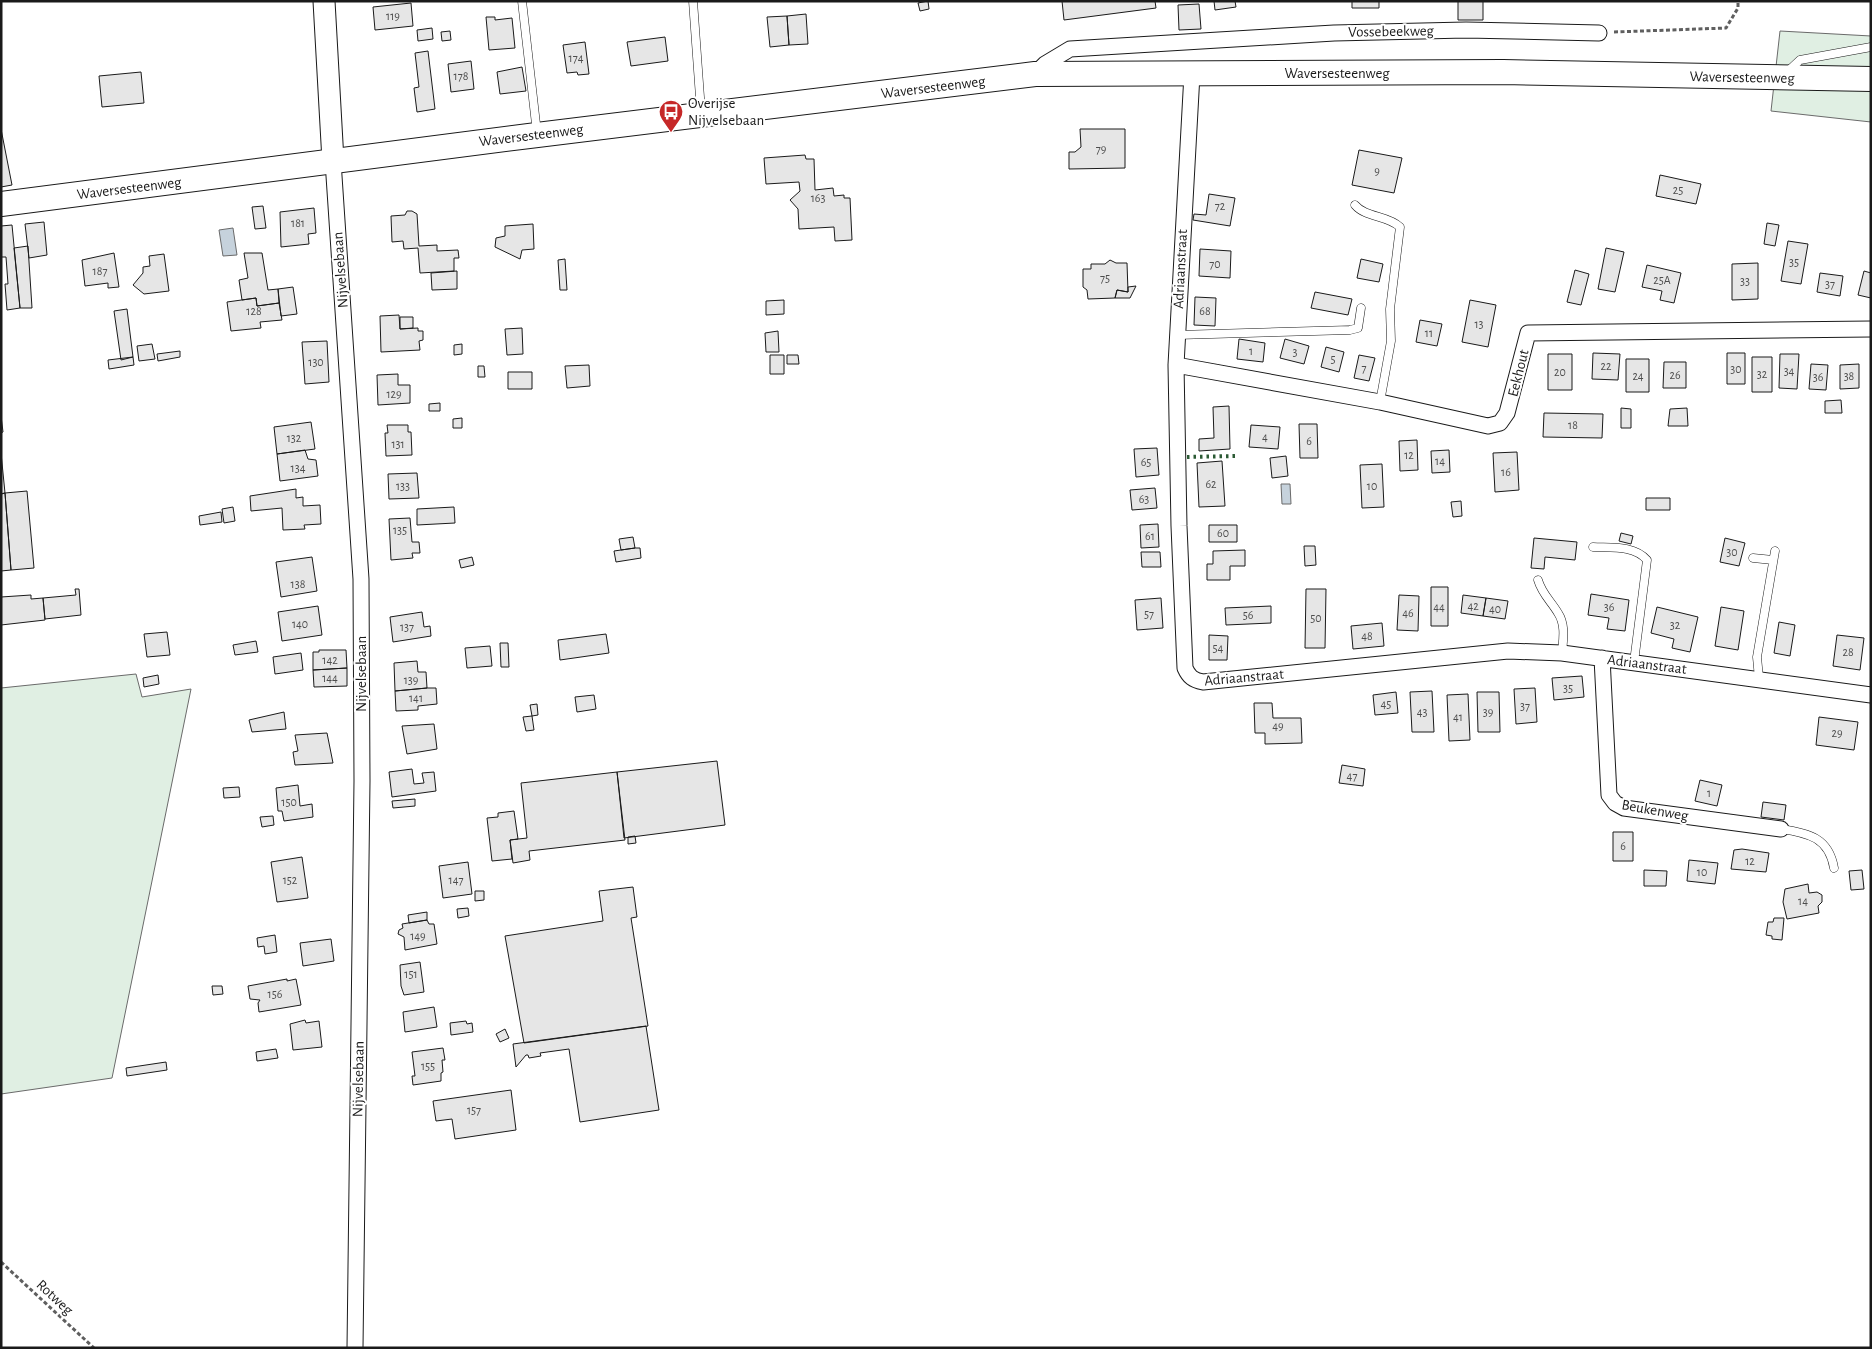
<svg xmlns="http://www.w3.org/2000/svg" width="1872" height="1349" viewBox="0 0 1872 1349" font-family="'Alegreya Sans',sans-serif">
	<style>
		.green { fill: #e0efe3; stroke: #6a6a6a }
		.water { fill: #c6d2dc; stroke: #6a6a6a }
		.building { fill: #e6e6e6; stroke: #1a1a1a }
		.lines { fill: none; stroke-linecap: round; stroke-linejoin: round }
		.service-casing { stroke: #1a1a1a; stroke-width: 9 }
		.minor-casing { stroke: #1a1a1a; stroke-width: 17 }
		.secondary-casing { stroke: #1a1a1a; stroke-width: 23 }
		.primary-casing { stroke: #1a1a1a; stroke-width: 26 }
		.path { stroke: #5f5f5f; stroke-width: 3; stroke-dasharray: 4 2.5; stroke-linecap: butt }
		.service { stroke: #fff; stroke-width: 8 }
		.minor { stroke: #fff; stroke-width: 15 }
		.secondary { stroke: #fff; stroke-width: 21 }
		.primary { stroke: #fff; stroke-width: 24 }
		.hedge { stroke: #2b5a34; stroke-width: 4; stroke-dasharray: 2.5 4; stroke-linecap: butt }
		.labels { text-anchor: middle; stroke-width: 4; stroke-linejoin: round; paint-order: stroke }
		.number-label { font-size: 12px; fill: #4d4d4d }
		.street-label { font-size: 15px; fill: #1a1a1a; stroke: #fff }
		.poi-label { font-size: 15px; fill: #1a1a1a; stroke: #fff; text-anchor: start }
	</style>
	<rect width="100%" height="100%" fill="#fff"/>
	<path class="green" d="M1780,31L1871,36V122L1771,111Z
		M136,674L142,697L191,689L112,1078L1,1094V688Z"/>
	<path class="water" d="M233,228L237,255L223,256L219,230Z
		M1281,484H1290L1291,504H1282Z"/>
	<path class="building" d="M928,1L929,9L920,11L918,3Z
		M1062,1H1155L1156,8L1064,20Z
		M1214,1H1235L1236,7L1215,10Z
		M1352,1H1379V8H1352Z
		M1458,1H1483V20H1458Z
		M411,3L413,26L375,30L373,7Z
		M1199,4L1201,29L1179,30L1178,5Z
		M806,14L808,44L789,45L787,16Z
		M787,16L789,45L770,47L767,17Z
		M486,17H495V20L512,18L515,48L489,50Z
		M432,28L433,39L418,41L417,30Z
		M450,31L451,40L442,41L441,32Z
		M665,37L668,61L631,66L627,42Z
		M585,42L589,74L578,75L577,72L567,73L563,45Z
		M428,51L435,109L417,112L414,88L419,87L415,53Z
		M471,61L474,89L451,92L448,64Z
		M522,67L526,91L500,94L497,72Z
		M141,72L144,103L102,107L99,76Z
		M1,129L12,185L1,187Z
		M1080,129H1125V168L1069,169V152H1075L1081,147Z
		M1359,150L1402,158L1394,193L1352,185Z
		M805,155L806,159H814L815,190L833,188L834,196L844,195V198H850L852,240L835,241L834,227L799,229L798,209L790,200L800,191L799,182L766,184L764,158Z
		M1660,175L1701,184L1696,204L1656,196Z
		M1209,194L1235,198L1230,226L1193,220L1194,214L1206,215Z
		M263,206L266,228L255,229L252,207Z
		M314,208L316,233L308,234L309,244L281,247L280,212Z
		M407,211H412L417,214L419,246L437,245V251L458,250L459,258H454V271L420,273L418,248L404,249L403,241L392,242L391,216L405,215Z
		M44,222L47,255L29,258L25,224Z
		M1767,223L1779,225L1775,246L1764,244Z
		M533,224L534,249L522,250L520,259L495,247L496,238L505,236V226Z
		M12,225L20,308L7,310L5,284H8L6,257H1V226Z
		M1788,241L1808,244L1801,284L1781,281Z
		M28,246L32,308H20L14,248Z
		M1606,248L1624,252L1615,292L1598,289Z
		M1200,249L1231,251L1230,278L1199,276Z
		M114,253L119,287L108,288V283L85,286L82,260Z
		M244,253H262L268,290L278,289L279,303L257,306L256,298L242,300L239,280L248,278Z
		M164,254L169,291L144,294L133,285L143,273V267L150,266L149,256Z
		M565,259L567,290H560L558,260Z
		M1361,259L1383,264L1379,282L1357,278Z
		M1110,260L1116,263H1127L1128,292L1117,290L1115,298L1088,299L1087,290L1083,287V269H1091V264H1105Z
		M1758,263V299L1732,300V264Z
		M1647,265L1681,273L1674,303L1660,300L1662,291L1642,287Z
		M1575,270L1589,274L1581,305L1567,302Z
		M457,271V289L432,290L431,273Z
		M1864,271L1871,273V298L1858,295Z
		M1820,273L1843,276L1840,296L1817,292Z
		M1136,286L1130,298H1115L1117,290L1128,292V287Z
		M293,287L297,314L281,316L278,289Z
		M1315,292L1352,299L1348,315L1311,308Z
		M1195,297L1216,298L1215,326L1194,325Z
		M256,298L257,306L279,303L282,320L260,322L261,328L231,331L227,302Z
		M784,300V314L766,315V301Z
		M1470,300L1496,305L1488,347L1462,342Z
		M127,309L133,357L121,360L114,311Z
		M399,315L400,329L418,328V331H423V340L419,341L420,350L381,352L380,316Z
		M400,317H413V328L400,329Z
		M1420,320L1442,324L1437,346L1416,342Z
		M522,328L523,354L507,355L505,329Z
		M778,331L779,352H766L765,333Z
		M1239,339L1265,343L1263,362L1237,359Z
		M1285,339L1309,346L1304,364L1280,358Z
		M327,341L329,382L305,384L302,342Z
		M152,344L155,359L139,361L137,346Z
		M462,344V354L454,355V345Z
		M1326,347L1344,352L1339,372L1321,367Z
		M180,351V357L158,361L157,354Z
		M1593,353L1620,354L1618,380L1592,379Z
		M1727,353H1745V384H1727Z
		M1548,354H1572V390H1548Z
		M1780,354H1799L1797,389L1779,388Z
		M770,355H784V374H770Z
		M787,355H798L799,364H787Z
		M1359,355L1375,358L1369,381L1354,378Z
		M133,357L134,365L109,369L108,360Z
		M1752,357H1772V392H1752Z
		M1626,359H1649V392H1626Z
		M1664,362H1686V388H1663Z
		M1811,364L1828,365L1826,390L1809,389Z
		M1859,364V388L1840,389V365Z
		M589,365L590,386L567,388L565,366Z
		M478,366H484L485,377H478Z
		M508,372H532V389H508Z
		M398,374V385H410V403L378,405L377,375Z
		M1841,400L1842,413H1825V401Z
		M440,403V411H429V404Z
		M1229,406L1230,449L1199,451V439L1214,438L1213,407Z
		M1621,408L1631,409V428H1621Z
		M1687,408L1688,426H1668L1670,409Z
		M1544,413L1603,414L1602,438L1543,437Z
		M1,416L3,432L1,433Z
		M462,418V428H453V419Z
		M311,422L315,449L277,454L274,427Z
		M1299,424H1317L1318,458H1300Z
		M387,425H408V432H411L412,455L386,456L385,433H388Z
		M1251,425L1280,427L1278,449L1249,447Z
		M1417,440L1418,470L1400,471L1399,441Z
		M1157,448L1159,475L1136,477L1134,449Z
		M305,450L308,459L316,460L318,476L280,481L277,454Z
		M1449,450L1450,472L1432,473L1431,451Z
		M1517,452L1519,490L1495,492L1493,453Z
		M1,453L5,493L1,494Z
		M1286,456L1288,476L1272,478L1270,458Z
		M1222,461L1225,506L1199,507L1197,463Z
		M1382,464L1384,507L1362,508L1360,465Z
		M417,473L419,498L389,499L388,474Z
		M1155,488L1157,508L1132,510L1130,490Z
		M296,489V498L303,497V506L320,505L321,524L304,525L305,529L283,530L282,508L251,511L250,496Z
		M27,491L34,568L11,570L5,493Z
		M5,493L11,570L1,571V494Z
		M1646,498H1670V510H1646Z
		M1461,501L1462,516L1453,517L1451,502Z
		M233,507L235,521L224,523L222,509Z
		M454,507L455,523L417,525V509Z
		M221,512L222,522L200,525L199,516Z
		M410,518L412,542H419L420,553H412L413,558L391,560L389,519Z
		M1158,524L1159,547L1141,548L1140,525Z
		M1209,525H1237V542H1209Z
		M1621,533L1633,536L1631,544L1619,541Z
		M633,537L635,548L621,550L619,539Z
		M1534,538L1577,542L1575,560L1545,557L1544,569L1531,568Z
		M1725,538L1745,543L1739,566L1720,562Z
		M1304,546H1315L1316,565L1305,566Z
		M635,548H640L641,558L616,562L614,551Z
		M1245,550V566H1230V580H1207V564H1213V551Z
		M1141,552H1160L1161,567H1142Z
		M312,557L317,591L281,597L276,562Z
		M472,557L474,565L461,568L459,560Z
		M1431,587H1448V626H1431Z
		M75,589H79L81,615L45,619L43,598L76,595Z
		M1306,589H1326L1325,648H1305Z
		M1591,594L1629,600L1625,631L1607,629L1609,618L1588,615Z
		M31,595V599L43,598L45,620L1,625V597Z
		M1399,595L1419,596L1418,631L1397,630Z
		M1463,595L1486,598L1483,616L1461,613Z
		M1161,598L1163,628L1137,630L1135,600Z
		M1486,598L1508,601L1505,619L1483,616Z
		M318,606L322,635L282,641L278,612Z
		M1271,606V623L1226,625L1225,608Z
		M1657,607L1698,617L1690,652L1672,648L1674,639L1651,633Z
		M1721,607L1744,611L1738,650L1715,646Z
		M422,612L424,627L430,626L431,636L393,642L390,617Z
		M1779,622L1795,625L1790,656L1774,653Z
		M1382,623L1384,646L1353,649L1351,626Z
		M167,632L170,655L147,657L144,634Z
		M606,634L609,653L560,660L558,640Z
		M1209,635L1228,636L1227,660H1209Z
		M1837,635L1864,638L1860,670L1833,666Z
		M256,641L258,652L235,655L233,645Z
		M500,643H508L509,667H501Z
		M490,646L492,666L467,668L465,648Z
		M319,650H346L347,668L313,670V652H319Z
		M301,653L303,670L275,674L273,657Z
		M417,661L418,672H426L427,688L395,691L394,663Z
		M347,668V686L314,687L313,670Z
		M158,675L159,684L144,687L143,678Z
		M1582,676L1584,697L1554,700L1552,678Z
		M427,688H436L437,704L418,706V710L396,711L395,691Z
		M1535,688L1537,722L1516,724L1514,689Z
		M1432,691L1434,732H1412L1410,692Z
		M1396,692L1398,713L1375,715L1373,695Z
		M1477,692H1499L1500,732H1478Z
		M1468,694L1470,740L1449,741L1447,695Z
		M594,695L596,709L577,712L575,697Z
		M1254,703H1272L1273,718H1301L1302,743L1265,744V733H1255Z
		M537,704L538,715L532,716L530,705Z
		M284,712L286,729L252,732L249,720Z
		M532,716L534,730L526,731L523,717Z
		M1819,717L1858,722L1854,750L1816,745Z
		M434,724L437,749L407,754L402,726Z
		M327,733L333,763L295,765L293,752L298,751L295,735Z
		M717,761L725,825L624,838L617,772Z
		M1342,765L1365,769L1363,786L1339,783Z
		M412,769L414,784L424,783L422,773L434,772L436,791L392,797L389,772Z
		M617,772L625,840L529,851L530,860L513,863L510,840L527,838L521,783Z
		M1700,780L1722,785L1717,806L1695,801Z
		M298,785L300,806L312,804L313,817L284,821L282,811H278L276,788Z
		M239,787L240,797L224,798L223,788Z
		M415,799V806L393,808L392,801Z
		M1763,802L1786,805L1784,820L1761,817Z
		M514,811L518,839L510,840L512,859L492,861L487,818L498,817V813Z
		M273,816L274,825L262,827L260,817Z
		M1613,832H1633V861H1613Z
		M635,836L636,843L628,844V837Z
		M1742,849L1769,853L1766,872L1731,869L1734,850Z
		M302,857L308,898L277,902L271,862Z
		M1689,860L1718,863L1715,884L1687,881Z
		M468,862L472,894L443,898L439,866Z
		M1644,870L1667,871L1666,886H1644Z
		M1862,870L1864,889L1851,890L1849,871Z
		M1808,884L1809,893L1817,892L1822,895V902L1818,906L1819,913L1787,919L1783,902L1785,889Z
		M633,887L637,917L631,918L648,1026L524,1043L505,936L603,921L599,891Z
		M475,891H484V900L475,901Z
		M468,908L469,916L458,918L457,909Z
		M427,912V920L409,923L408,915Z
		M1774,918H1784L1782,940L1772,939V936L1766,935L1768,922H1773Z
		M427,920L429,924H434L437,944L405,950L404,937L398,934L399,930L403,928L402,924Z
		M275,935L277,952L265,954L264,946L258,947L257,938Z
		M331,939L334,961L303,966L300,943Z
		M420,962L424,992L404,995L401,986L400,965Z
		M287,979V981L296,979L301,1005L259,1012L258,1003L260,1000L250,999L248,986Z
		M212,986H222L223,994L213,995Z
		M434,1007L437,1027L405,1032L403,1012Z
		M305,1020L306,1023L319,1021L322,1047L293,1050L290,1024Z
		M466,1021L467,1024L472,1023L473,1032L451,1035L450,1023Z
		M646,1026L659,1110L580,1122L569,1049L540,1053L541,1056L529,1058L528,1055H526L516,1067L513,1044Z
		M505,1029L509,1038L500,1042L496,1034Z
		M443,1048L445,1060H442L443,1072L441,1073V1081L413,1085L412,1076H415L412,1052Z
		M276,1049L278,1058L257,1061L256,1052Z
		M166,1062L167,1070L127,1076L126,1068Z
		M511,1090L516,1130L455,1139L452,1119L436,1121L433,1101Z"/>
	<g class="lines">
		<defs>
			<path id="service" d="M522,1L537,133
				M693,1L701,111
				M1786,73L1800,60L1871,47
				M1355,205C1366,218 1387,215 1400,227L1390,309L1391,341L1380,402
				M1177,335L1350,330L1358,328L1361,308
				M1593,547C1611,548 1634,545 1647,560L1634,662
				M1753,558L1773,560
				M1538,580C1542,594 1551,601 1558,613C1566,625 1563,640 1562,653
				M1759,678L1757,657L1775,551
				M1781,829C1809,833 1829,838 1834,868"/>
			<path id="minor" d="M1035,74L1045,64L1070,49L1334,33L1466,30L1599,33
				M1192,74L1176,365L1179,526L1185,668C1189,677 1193,680 1203,682L1508,651L1562,653L1871,695
				M333,161L361,579L362,781L355,1348
				M1176,365L1380,402L1488,426L1500,423L1507,413L1528,333L1871,329
				M1602,658L1609,795L1615,803L1624,808L1781,829"/>
			<path id="secondary" d="M324,1L333,161"/>
			<path id="primary" d="M1,204L529,136L1035,74L1503,72L1871,79"/>
		</defs>
		<use href="#service" class="service-casing"/>
		<use href="#minor" class="minor-casing"/>
		<use href="#secondary" class="secondary-casing"/>
		<use href="#primary" class="primary-casing"/>
		<path class="path" d="M1614,32L1726,28L1738,8V1
			M1,1262L94,1348"/>
		<use href="#service" class="service"/>
		<use href="#minor" class="minor"/>
		<use href="#secondary" class="secondary"/>
		<use href="#primary" class="primary"/>
		<path class="hedge" d="M1187,457L1238,456"/>
	</g>
	<defs>
		<symbol id="bus-pin" viewBox="-11 -11 22 30"><path d="M0 17L-7.5 6A9.5 9.5 0 1 1 7.5 6Z" fill="#c62828" stroke="#fff"/><path d="M-5-6H5V4H4V6H2V4H-2V6H-4V4H-5ZM-3.5-4V0h7V-4ZM-3.5 1.2v1.5H-2V1.2ZM2 1.2v1.5H3.5V1.2Z" fill="#fff"/></symbol>
	</defs>
	<g fill-rule="evenodd">
		<use href="#bus-pin" x="657" y="98" width="28" height="38"/>
	</g>
	<g class="labels">
		<g class="number-label">
			<text x="393" y="20">119</text>
			<text x="576" y="62">174</text>
			<text x="461" y="80">178</text>
			<text x="1101" y="153">79</text>
			<text x="1377" y="175">9</text>
			<text x="1678" y="194">25</text>
			<text x="818" y="202">163</text>
			<text x="1220" y="210">72</text>
			<text x="298" y="227">181</text>
			<text x="1794" y="266">35</text>
			<text x="1215" y="268">70</text>
			<text x="100" y="275">187</text>
			<text x="1105" y="282">75</text>
			<text x="1662" y="284">25A</text>
			<text x="1745" y="285">33</text>
			<text x="1830" y="288">37</text>
			<text x="254" y="315">128</text>
			<text x="1205" y="315">68</text>
			<text x="1479" y="328">13</text>
			<text x="1429" y="337">11</text>
			<text x="1251" y="355">1</text>
			<text x="1295" y="356">3</text>
			<text x="1333" y="363">5</text>
			<text x="316" y="366">130</text>
			<text x="1606" y="370">22</text>
			<text x="1364" y="372">7</text>
			<text x="1736" y="373">30</text>
			<text x="1789" y="375">34</text>
			<text x="1560" y="376">20</text>
			<text x="1762" y="378">32</text>
			<text x="1675" y="379">26</text>
			<text x="1638" y="380">24</text>
			<text x="1849" y="380">38</text>
			<text x="1818" y="381">36</text>
			<text x="394" y="398">129</text>
			<text x="1573" y="429">18</text>
			<text x="1265" y="441">4</text>
			<text x="294" y="442">132</text>
			<text x="1309" y="445">6</text>
			<text x="398" y="448">131</text>
			<text x="1409" y="459">12</text>
			<text x="1440" y="465">14</text>
			<text x="1146" y="466">65</text>
			<text x="298" y="472">134</text>
			<text x="1506" y="476">16</text>
			<text x="1211" y="488">62</text>
			<text x="403" y="490">133</text>
			<text x="1372" y="490">10</text>
			<text x="1144" y="503">63</text>
			<text x="400" y="534">135</text>
			<text x="1223" y="537">60</text>
			<text x="1150" y="540">61</text>
			<text x="1732" y="556">30</text>
			<text x="298" y="588">138</text>
			<text x="1473" y="610">42</text>
			<text x="1439" y="611">44</text>
			<text x="1609" y="611">36</text>
			<text x="1495" y="613">40</text>
			<text x="1408" y="617">46</text>
			<text x="1149" y="618">57</text>
			<text x="1248" y="619">56</text>
			<text x="1316" y="622">50</text>
			<text x="300" y="628">140</text>
			<text x="1675" y="629">32</text>
			<text x="407" y="631">137</text>
			<text x="1367" y="640">48</text>
			<text x="1218" y="652">54</text>
			<text x="1848" y="656">28</text>
			<text x="330" y="664">142</text>
			<text x="330" y="682">144</text>
			<text x="411" y="684">139</text>
			<text x="1568" y="692">35</text>
			<text x="416" y="702">141</text>
			<text x="1386" y="708">45</text>
			<text x="1525" y="710">37</text>
			<text x="1422" y="716">43</text>
			<text x="1488" y="716">39</text>
			<text x="1458" y="721">41</text>
			<text x="1278" y="730">49</text>
			<text x="1837" y="737">29</text>
			<text x="1352" y="780">47</text>
			<text x="1709" y="797">1</text>
			<text x="289" y="806">150</text>
			<text x="1623" y="850">6</text>
			<text x="1750" y="865">12</text>
			<text x="1702" y="876">10</text>
			<text x="290" y="884">152</text>
			<text x="456" y="884">147</text>
			<text x="1803" y="905">14</text>
			<text x="418" y="940">149</text>
			<text x="411" y="978">151</text>
			<text x="275" y="998">156</text>
			<text x="428" y="1070">155</text>
			<text x="474" y="1114">157</text>
		</g>
		<g class="street-label">
			<text transform="translate(1391 31) rotate(-1)" y="5">Vossebeekweg</text>
			<text x="1337" y="78">Waversesteenweg</text>
			<text transform="translate(1742 77) rotate(1)" y="5">Waversesteenweg</text>
			<text transform="translate(933 87) rotate(-7)" y="5">Waversesteenweg</text>
			<text transform="translate(531 135) rotate(-7)" y="5">Waversesteenweg</text>
			<text transform="translate(129 188) rotate(-7)" y="5">Waversesteenweg</text>
			<text transform="translate(1180 269) rotate(-87)" y="5">Adriaanstraat</text>
			<text transform="translate(340 270) rotate(-94)" y="5">Nijvelsebaan</text>
			<text transform="translate(1518 373) rotate(-76)" y="5">Eekhout</text>
			<text transform="translate(1647 664) rotate(7)" y="5">Adriaanstraat</text>
			<text transform="translate(361 674) rotate(-90)" y="5">Nijvelsebaan</text>
			<text transform="translate(1244 677) rotate(-5)" y="5">Adriaanstraat</text>
			<text transform="translate(1655 810) rotate(10)" y="5">Beukenweg</text>
			<text transform="translate(358 1079) rotate(-89)" y="5">Nijvelsebaan</text>
			<text transform="translate(55 1297) rotate(43)" y="5">Rotweg</text>
		</g>
		<g class="poi-label">
			<text x="688" y="108">Overijse<tspan x="688" dy="17">Nijvelsebaan</tspan></text>
		</g>
	</g>
	<rect width="1872" height="1349" fill="none" stroke="#1a1a1a" stroke-width="5"/>
</svg>
